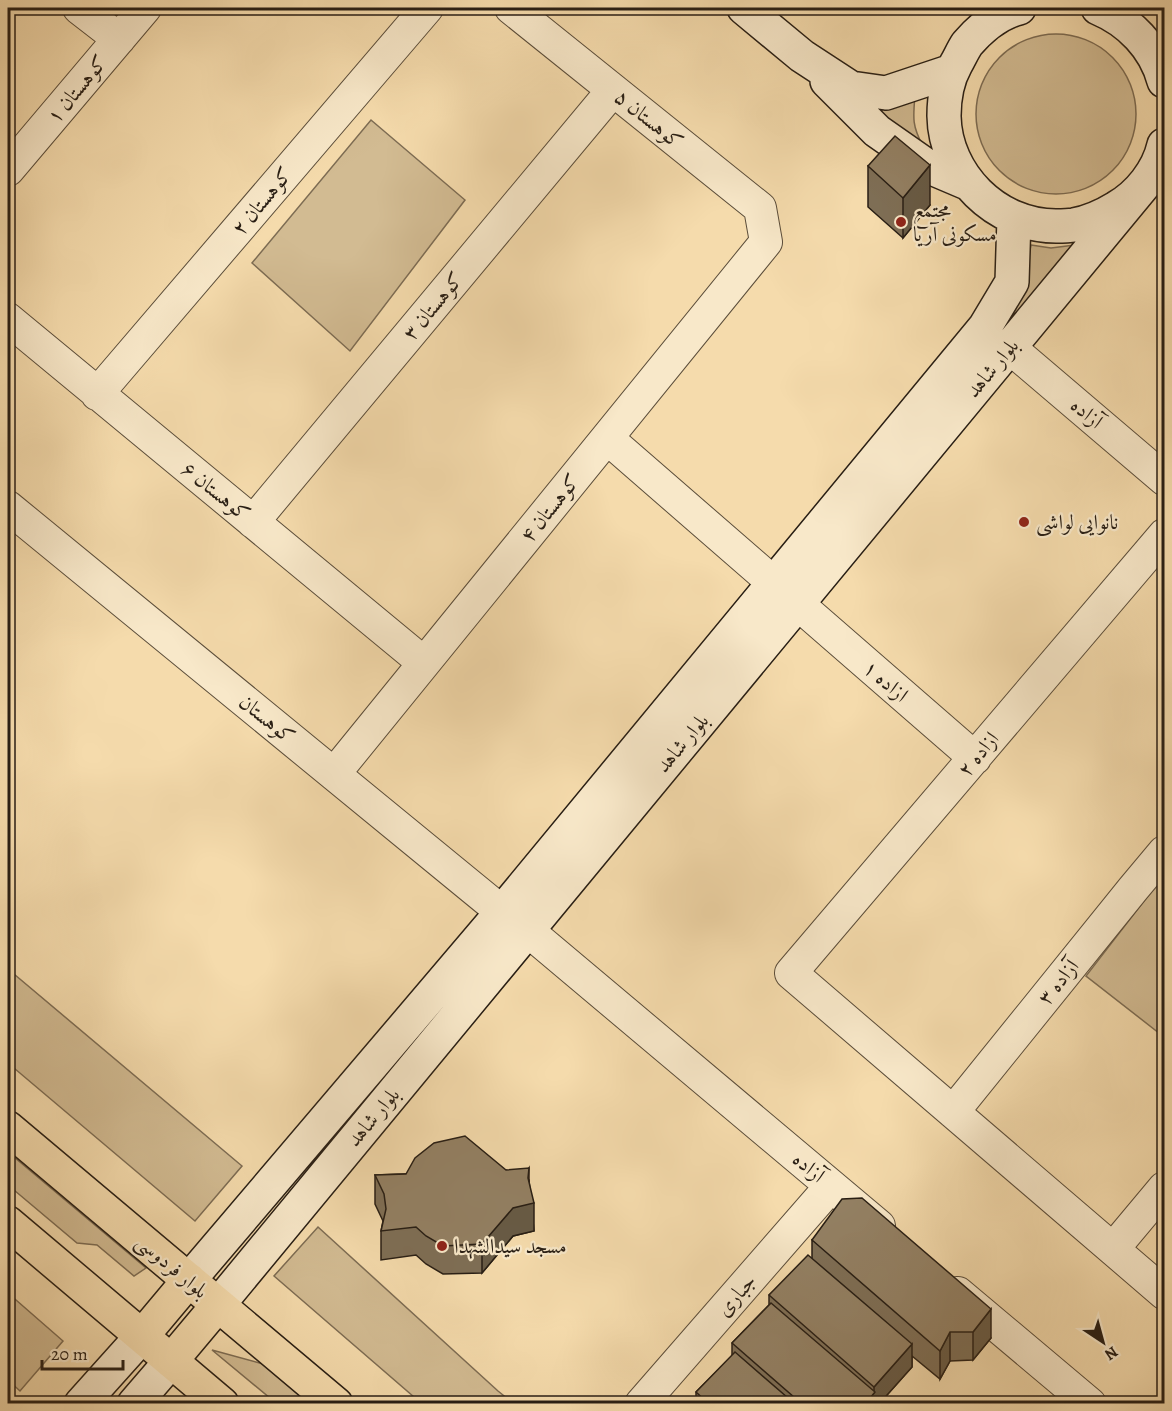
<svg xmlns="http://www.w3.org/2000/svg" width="1172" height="1411" viewBox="0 0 1172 1411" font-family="Alegreya,Amiri,serif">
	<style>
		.green { fill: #d2bb92; stroke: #7d6c53; stroke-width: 1.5 }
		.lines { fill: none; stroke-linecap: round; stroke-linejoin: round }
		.street-casing { stroke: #5b4d3a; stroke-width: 34 }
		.secondary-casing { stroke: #281e14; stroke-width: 36 }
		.primary-casing { stroke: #281e14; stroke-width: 36 }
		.street { stroke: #f8e8c9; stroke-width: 32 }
		.secondary { stroke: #f8e8c9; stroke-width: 33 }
		.primary { stroke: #f5dbac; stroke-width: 33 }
		.wall { fill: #7e6e55; stroke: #281e14; stroke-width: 1.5 }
		.shaded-wall { fill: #675a45; stroke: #281e14; stroke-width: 1.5 }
		.building { fill: #938063; stroke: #281e14; stroke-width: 1.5 }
		.poi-dot { fill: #8f2418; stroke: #f8e8c9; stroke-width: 2 }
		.labels { text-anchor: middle; stroke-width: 4.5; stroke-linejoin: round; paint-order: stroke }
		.street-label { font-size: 21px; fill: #281e14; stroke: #f8e8c9 }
		.poi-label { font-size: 21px; fill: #281e14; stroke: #f8e8c9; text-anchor: start }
	</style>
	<rect width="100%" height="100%" fill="#f5dbac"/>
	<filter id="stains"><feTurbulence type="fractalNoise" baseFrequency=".00333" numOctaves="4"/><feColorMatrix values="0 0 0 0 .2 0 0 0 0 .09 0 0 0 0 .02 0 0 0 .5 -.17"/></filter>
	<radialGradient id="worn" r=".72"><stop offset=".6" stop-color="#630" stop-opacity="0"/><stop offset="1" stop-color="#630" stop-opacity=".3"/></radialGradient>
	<path class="green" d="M976 114a80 80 0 1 1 160 0a80 80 0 1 1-160 0Z
		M915,95C913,118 912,126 923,146L860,102Z
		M371,120L465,200L350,351L252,263Z
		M1031,245L1051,248L1075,245L992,346L1023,282Z
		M1164,875V1037L1086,976Z
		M8,969L242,1166L195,1221L8,1063Z
		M8,1152L146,1268L134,1276L97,1245L77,1243L8,1185Z
		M318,1227L498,1391L513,1403H421L274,1276Z
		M8,1293L63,1341L20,1391L8,1380Z
		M212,1350L267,1365L312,1403H276Z"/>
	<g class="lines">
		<defs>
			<path id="street" d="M79,8L119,39
				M8,170L145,8
				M8,319L424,663
				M1009,347L1164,479
				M97,394L427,8
				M607,438L975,758
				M8,507L502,912L527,930L879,1226
				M253,522L613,90
				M1164,535L791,973L1164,1293
				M334,774L766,242L760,208L511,8
				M953,1112L1133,889L1164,852
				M1113,1249L1164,1188
				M958,1293L1090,1404
				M641,1404L831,1186"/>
			<path id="secondary" d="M744,8L802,56L851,88L886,93L952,71
				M1019,8C999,13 980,29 967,44C963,50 960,57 956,64C947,80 944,98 944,116C945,175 996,226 1056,226C1061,226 1068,226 1074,225C1089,222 1103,216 1116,208C1139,195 1158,171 1164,145
				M1098,8C1129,21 1155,47 1164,81
				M827,81L877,131L927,166L967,183
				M189,1280L502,912L985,327L1012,282L1014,218
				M218,1305L1147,181
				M81,1404L142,1336
				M134,1404L171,1361"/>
			<path id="primary" d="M8,1128L336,1404
				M8,1223L222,1404
				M142,1336L189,1280
				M171,1361L218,1305"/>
		</defs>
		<use href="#street" class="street-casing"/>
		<use href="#secondary" class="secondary-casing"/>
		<use href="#primary" class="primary-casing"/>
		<use href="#street" class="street"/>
		<use href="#secondary" class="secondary"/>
		<use href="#primary" class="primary"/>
	</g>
	<path class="wall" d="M868,166L930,205L903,238L868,207Z
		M506,1170L529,1180L534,1231L513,1236L482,1273L443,1274L426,1264L416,1255L381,1260V1231L383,1221L375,1204V1175Z
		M812,1240L991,1338L973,1360L950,1361L940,1379L912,1356V1367L879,1404H696V1392L732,1356V1343L769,1305V1295L812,1258Z"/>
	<path class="shaded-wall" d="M930,165V205L903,238V198Z
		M529,1168V1197L534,1203V1231L513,1236L482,1273V1244Z
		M991,1309V1338L973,1360V1332Z
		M950,1332V1361L940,1379V1351Z
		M912,1344V1367L879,1404H865L874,1393V1387Z"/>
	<path class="building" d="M895,136L930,165L903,198L868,166Z
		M465,1136L506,1170L529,1168L528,1178L534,1203L513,1208L482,1244L443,1246L426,1236L416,1227L381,1231L386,1209L384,1194L375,1175L406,1174L415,1158L434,1143Z
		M862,1198L991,1309L973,1332H950L940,1351L812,1240L842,1199Z
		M808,1255L912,1344L874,1387L769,1295Z
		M771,1303L875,1392L865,1404H802L732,1343Z
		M735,1352L795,1404H709L696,1392Z"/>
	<g class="poi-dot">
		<circle cx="901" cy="222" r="6"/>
		<circle cx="1024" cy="522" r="6"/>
		<circle cx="442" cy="1246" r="6"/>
	</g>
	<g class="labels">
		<g class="street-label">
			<text transform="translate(77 89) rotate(-50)" y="7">کوهستان ۱</text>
			<text transform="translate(649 119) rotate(39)" y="7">کوهستان ۵</text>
			<text transform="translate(262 201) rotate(-50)" y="7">کوهستان ۲</text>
			<text transform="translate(433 306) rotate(-50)" y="7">کوهستان ۳</text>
			<text transform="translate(992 368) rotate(-50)" y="7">بلوار شاهد</text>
			<text transform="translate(1087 413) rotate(40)" y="7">آزاده</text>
			<text transform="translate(216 491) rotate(39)" y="7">کوهستان ۶</text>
			<text transform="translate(550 508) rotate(-51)" y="7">کوهستان ۴</text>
			<text transform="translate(886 681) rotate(41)" y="7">ازاده ۱</text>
			<text transform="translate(267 719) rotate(39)" y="7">کوهستان</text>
			<text transform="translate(682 743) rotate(-50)" y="7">بلوار شاهد</text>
			<text transform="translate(978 754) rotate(-50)" y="7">ازاده ۲</text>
			<text transform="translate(1058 982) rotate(-51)" y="7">آزاده ۳</text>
			<text transform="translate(373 1117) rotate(-50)" y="7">بلوار شاهد</text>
			<text transform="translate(809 1167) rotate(40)" y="7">آزاده</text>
			<text transform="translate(172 1266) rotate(40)" y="7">بلوار فردوسی</text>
			<text transform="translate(736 1295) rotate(-49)" y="7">جباری</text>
		</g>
		<g class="poi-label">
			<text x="913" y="217">مجتمع<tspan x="913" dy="24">مسکونی آریا</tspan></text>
			<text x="1036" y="529">نانوایی لواشی</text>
			<text x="454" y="1253">مسجد سیدالشهدا</text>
		</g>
	</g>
	<rect width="1172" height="1411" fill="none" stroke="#f5dbac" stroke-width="30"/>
	<rect x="9" y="9" width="1154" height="1393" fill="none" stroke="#281e14" stroke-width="3"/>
	<rect x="15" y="15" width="1142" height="1381" fill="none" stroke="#281e14" stroke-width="1.5"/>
	<g transform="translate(1103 1342) rotate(144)" stroke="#f8e8c9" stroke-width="4.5" paint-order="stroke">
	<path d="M0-4.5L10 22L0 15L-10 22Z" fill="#281e14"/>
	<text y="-9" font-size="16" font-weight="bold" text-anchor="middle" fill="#281e14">N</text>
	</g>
	<path d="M42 1360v9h81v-9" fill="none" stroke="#281e14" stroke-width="3"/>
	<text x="51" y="1360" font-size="18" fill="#281e14" stroke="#f8e8c9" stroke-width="4.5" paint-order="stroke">20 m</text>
	<rect width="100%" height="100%" filter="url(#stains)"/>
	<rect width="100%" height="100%" fill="url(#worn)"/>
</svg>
